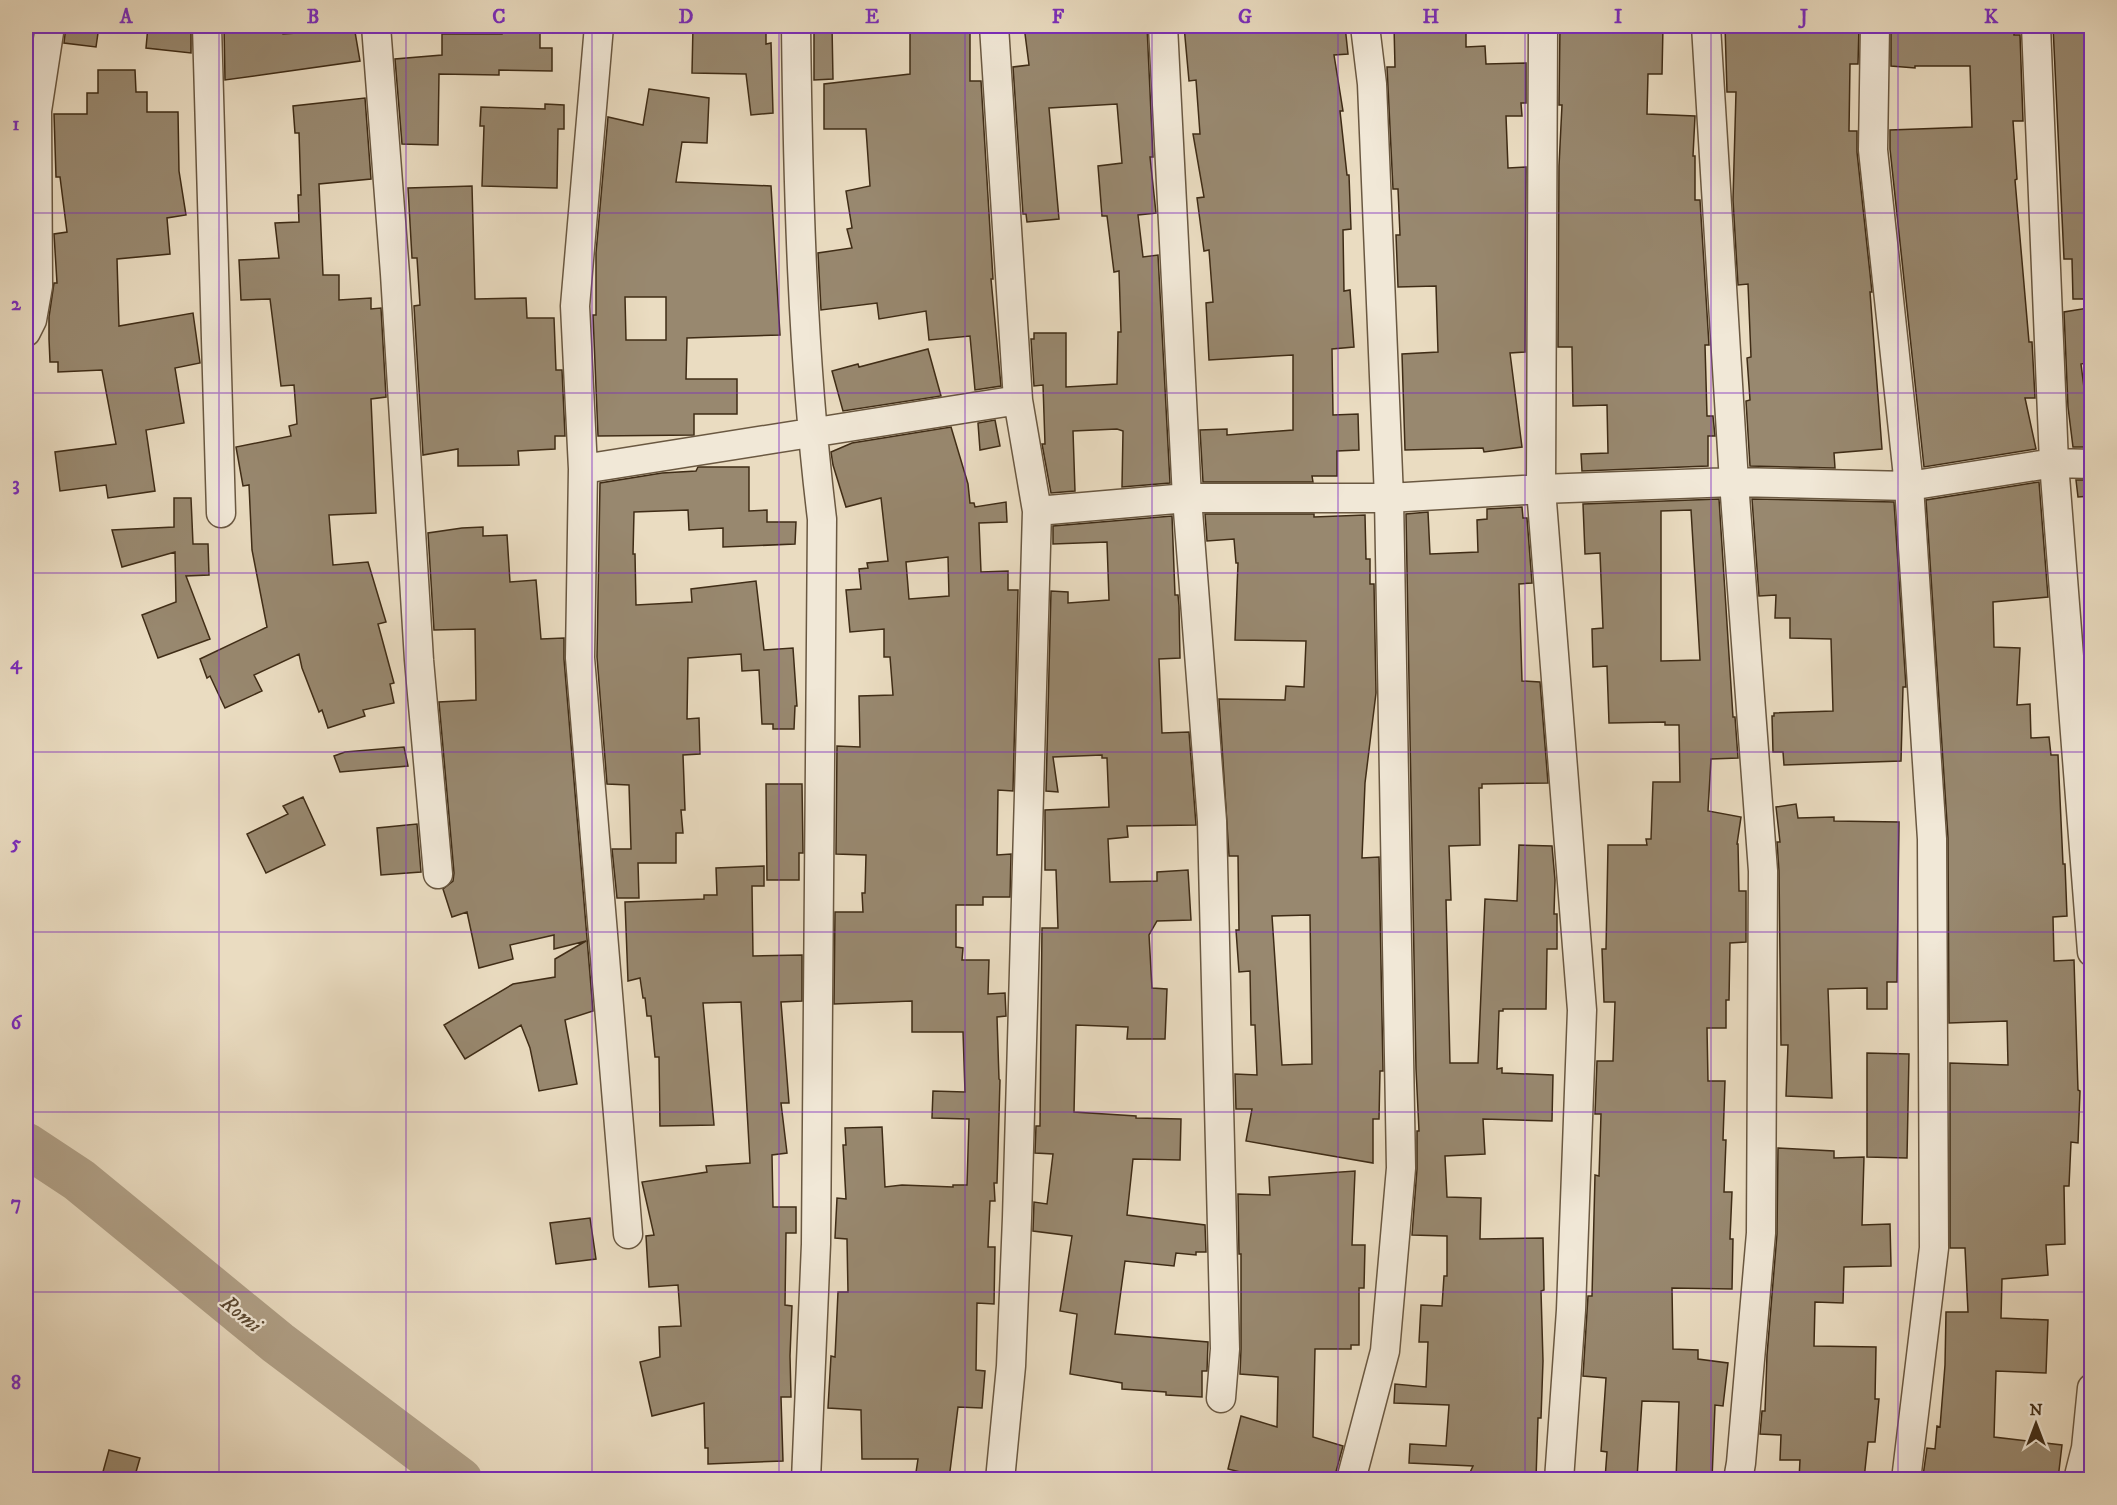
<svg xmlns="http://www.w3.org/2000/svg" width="2117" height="1505" viewBox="0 0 2117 1505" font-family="'IM FELL DW Pica',serif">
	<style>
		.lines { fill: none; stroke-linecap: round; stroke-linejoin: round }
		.river { stroke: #b0a087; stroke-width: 45 }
		.building { fill: #98886f; stroke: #3f2c16; stroke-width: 1.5; fill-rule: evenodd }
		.street-casing { stroke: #6a5841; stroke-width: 31 }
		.street { stroke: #f1e8d7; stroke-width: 28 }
		.grid { fill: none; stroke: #7b2cbf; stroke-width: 1.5; stroke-opacity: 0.55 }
		.labels { text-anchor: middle; stroke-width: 4.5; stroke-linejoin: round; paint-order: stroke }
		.water-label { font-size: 22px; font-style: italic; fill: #5b4932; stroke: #f1e8d7 }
		.neatline { fill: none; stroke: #7b2cbf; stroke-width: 2 }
		.grid-label { font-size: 20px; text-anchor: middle; font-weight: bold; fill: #7b2cbf }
	</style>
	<rect width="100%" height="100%" fill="#eadcc1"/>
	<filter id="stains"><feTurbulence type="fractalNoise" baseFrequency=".00333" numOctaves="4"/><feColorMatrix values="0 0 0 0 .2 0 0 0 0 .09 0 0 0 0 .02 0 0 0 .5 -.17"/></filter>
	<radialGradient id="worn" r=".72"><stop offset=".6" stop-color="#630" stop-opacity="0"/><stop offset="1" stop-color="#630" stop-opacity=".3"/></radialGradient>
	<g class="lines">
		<path class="river" d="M26,1145L79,1180L278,1343L460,1480"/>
	</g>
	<path class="building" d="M66,26H99L96,47L64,43Z
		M148,26H191V53L146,48Z
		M224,26H263L262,31L282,29L283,34L326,31L325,26H354L360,61L225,80Z
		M693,26H766V44L771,43L773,113L751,115L746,74L692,73Z
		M814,26H832L833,79L814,80Z
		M910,26H970V81H981L993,279H991L1001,386L975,390L970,336L929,340L926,311L879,319L877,303L821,310L818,253L852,248L847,229L852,228L846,191L870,186L866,129H824V84L910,74Z
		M1024,26H1147L1153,157H1150L1156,213L1138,215L1143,257L1158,255L1170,483L1122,487L1123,431L1117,429L1073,431L1075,491L1051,493L1042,444H1045L1043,385L1034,386L1031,339H1034V333H1066V387L1117,384L1118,332H1121L1119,271L1114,272L1107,216H1102L1098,166L1122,163L1117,104L1049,108L1059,219L1027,222L1026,214H1023L1013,67L1029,65Z
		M1184,26H1345L1348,54L1334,55L1343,111H1340L1347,175H1349L1351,229L1343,230L1344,291L1350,290L1354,347L1332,349L1333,415L1358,414L1359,450L1337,451V476H1312L1313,482H1203L1200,430L1227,429V435L1293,430V355L1209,360L1206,303L1213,302L1209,250L1204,251L1197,198L1204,197L1193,134H1200L1196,80L1189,81Z
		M1394,26H1440L1441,33L1466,32V47L1485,46L1486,64L1526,63V103H1521L1522,116H1506L1508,168L1526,167L1525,352L1510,353L1522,447L1484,452L1483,448L1405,450L1402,354L1438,352L1436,286L1398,287L1396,235H1400L1398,189H1393L1387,67H1395Z
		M1560,26H1663L1662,74H1648L1647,114L1695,116L1693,156H1695V200H1700L1709,345H1705L1707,416H1713L1715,436H1708V466L1582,471L1581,454L1608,453L1607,405L1573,406L1572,347H1558L1559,166L1562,105H1559Z
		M1725,26H1859L1858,64H1850L1849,131H1857V152L1872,292H1870L1882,449L1834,453L1835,468L1750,466L1746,401L1750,400L1747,358L1751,357L1748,284L1738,285L1733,200L1736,92H1727Z
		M1891,26L1953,27V30L2014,31V35H2020L2023,121H2013L2017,179L2015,180L2029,342H2032L2035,398H2025L2036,449L1924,467L1890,149V130L1972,127L1970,66H1915V68L1891,66Z
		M2053,26H2091V299H2073L2072,259H2064Z
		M502,27H540V48H552V71L499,70V75L439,74L438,145L402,144L395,59L442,55V34H502Z
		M98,70H135L136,92H147V112H178L179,171L186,215L167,218L170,254L117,259L119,326L193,313L200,363L175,368L184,423L146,430L155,491L108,498L106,485L60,491L55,452L116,444L102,370L58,372V362H50L49,339V317L54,283H57L54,234L67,232L60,177H56L54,114H87V93H98Z
		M649,89L709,98L707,143L682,142L676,182L771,186L780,335L687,338L686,379H737V414H694V435L598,436L593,315H596V253L608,117L643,125ZM625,297H666V340H626Z
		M365,98L371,179L319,184L323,275H339V300L371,298V309L381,308L386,397L371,399L376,513L329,515L333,565L368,562L386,622L378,624L394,683L390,684L394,703L363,710L365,716L328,728L322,710L319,712L302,668L299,654L254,675L262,691L225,708L210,676L207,678L200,659L267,627L252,550L249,485L243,486L236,447L291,436L289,426L297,424L294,385L281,386L270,299L241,300L239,260L279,258L275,223L299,222L298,195H301L299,133H295L293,106Z
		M545,104L564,105V129H558L557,188L482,186L484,126H480L481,107L545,109Z
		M472,186L475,299L526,298L527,318H554L556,370H562L565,436H555V449L518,451L519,465L458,466V449L423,455L414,306L420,305L417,258H412L408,188Z
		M2088,308L2091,331V362L2081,364L2088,419H2091V447H2073L2068,407L2064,312Z
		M928,349L941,396L843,411L832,371L858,364L859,367Z
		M995,420L1000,446L980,450L978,423Z
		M951,427L968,484L970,503H974L975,507L1006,502L1007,522L979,523L981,572L1008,571V590H1018L1013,791L998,790L997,855L1011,854L1010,897H983V905H956V947L963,948L962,960H989L988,994L1005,993L1006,1016L997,1017L999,1079L1000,1080L998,1150L997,1183H994L995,1201H990L988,1247H995L994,1304L977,1303L976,1370L985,1371L982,1408L958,1407L949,1479H915L918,1459H862L861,1410L828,1408L831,1356L835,1357L838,1292H848L847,1239L835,1238L837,1198L846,1199L843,1145H846L845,1128L882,1127L885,1187L902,1185L953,1187V1185H967L969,1119L932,1118L933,1091L965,1092L963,1032H912V1001L834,1004L835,912H863L862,893H865L866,855L836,854L837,746L860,747L859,696L893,695L890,657H884V629L850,632L846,590L861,589L859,569L868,568L867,563L888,561L881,498L846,507L833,465L831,452L852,443ZM948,557L949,596L909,599L906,562Z
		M698,467H749V511L767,510V522H796L795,544L723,547V528L689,530L688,510L634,512L633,554H635L636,605L692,602L691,589L756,581L764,650L793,648L797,706H795L794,729H773V724H762L759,670L742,671L741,654L688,658L687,719L699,718L700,754L683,755L685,810H681L683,833H676V863H638L639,898H617L612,849H631L629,785L607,784L597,657L600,483L662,473L696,471Z
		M2076,480H2091V496L2078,497Z
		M2039,482L2048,597L1993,602L1994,647L2020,648L2017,705L2030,704L2031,738L2049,737L2051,755H2058L2063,864H2065L2067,916L2053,917L2054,961L2074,960L2078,1090L2080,1091L2078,1143L2071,1142L2069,1186H2064L2065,1244L2046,1245L2048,1275L2002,1279L2001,1318L2048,1320L2046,1373L1996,1371L1994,1437L2062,1445L2058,1479H1927L1928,1477L1923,1476L1927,1448L1935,1449L1937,1426L1940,1427L1945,1365L1946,1312H1968L1965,1248H1950V1063L2008,1065L2007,1021L1949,1023L1948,838L1926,500Z
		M174,498H191L193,544H208L209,575L186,576L210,639L158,658L142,615L176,602L175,552L122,567L112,530L174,527Z
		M1719,499L1733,717H1735L1738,758L1711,759L1708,811L1741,817L1737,844H1738L1739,891H1746V942L1730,943L1729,1000H1726V1028H1707L1708,1081H1725L1723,1140H1726L1724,1192H1732L1730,1239H1733L1732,1289L1672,1288L1673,1349L1698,1350V1359L1728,1363L1723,1406L1715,1405L1712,1479H1676L1679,1402L1642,1401L1637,1478L1605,1479L1607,1452L1601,1451L1606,1378L1583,1376L1588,1296H1592L1595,1175L1599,1176L1601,1114H1595L1597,1061H1613L1615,1002H1604L1602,949H1606L1608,845H1647L1646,839H1651L1653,782H1680L1679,725H1665V722L1609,723L1607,666L1593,667L1592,629L1603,628L1600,553L1585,554L1583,504ZM1691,510L1700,660L1661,661V511Z
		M1752,499L1894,502L1906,687H1903L1901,761L1784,765L1783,752H1773L1772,716H1774V713L1833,711L1831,639L1790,638V618H1775L1776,595L1759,596Z
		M1522,507L1523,518H1527L1532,583L1519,584L1522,681L1540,682L1548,783L1482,784V788H1479L1480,845L1449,846L1451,900H1446L1450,1063H1478L1485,899L1517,901L1519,845L1552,846L1555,880L1554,914H1557V949H1547L1546,1009H1503V1011H1499L1497,1069L1502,1068V1073L1553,1075L1552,1121L1483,1119L1485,1154L1445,1156L1447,1197L1481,1198L1480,1239L1543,1238L1544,1290L1541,1291L1543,1361L1541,1418H1538L1536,1479H1467L1473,1466L1409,1463L1410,1444L1446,1446L1449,1405L1394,1403L1395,1384L1426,1387L1428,1342H1419L1421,1305L1442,1306L1444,1276H1447V1236L1412,1235L1417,1169V1131H1419L1416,1069L1406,514L1428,512L1430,554L1478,552L1477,520L1487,519V509Z
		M1205,514H1314V517L1365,515L1366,559H1370V584H1374L1376,693L1365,783L1362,858L1379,857L1383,1071H1380L1379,1119H1373V1163L1246,1141L1252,1109H1236L1235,1074L1257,1075L1255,1025H1251L1250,971L1239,972L1236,930H1239L1238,856H1229L1219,699L1285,700L1286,686L1304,687L1306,641L1235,640L1238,563H1236L1234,539L1207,541ZM1310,915L1312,1064L1282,1065L1272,916Z
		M1172,516L1175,595H1178L1179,606L1180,658L1159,659L1162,733L1189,732L1196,825L1127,826L1128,837L1108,839L1110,882L1157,881V872L1188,870L1191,920L1157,921L1149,935L1152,988L1167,989L1165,1039H1127L1128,1027L1076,1025L1074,1112L1136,1116V1118L1181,1119L1180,1160L1133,1159L1127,1215L1205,1225L1206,1252H1196V1255L1176,1253L1174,1266L1125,1261L1115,1334L1208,1342L1207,1371H1202V1397L1166,1395V1392L1122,1389V1383L1070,1374L1077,1314L1060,1311L1072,1236L1033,1231L1034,1202L1047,1204L1053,1154L1035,1153L1036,1126H1040L1042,928H1058L1056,870H1045V810L1109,807L1107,758H1102V755L1053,757L1058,792L1046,791L1051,591L1068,592V603L1109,600L1107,542L1053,544V526Z
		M483,527V536L507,535L510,582L536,580L541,639L564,638V659L593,1011L565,1020L577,1084L539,1091L530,1048L521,1025L465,1059L444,1025L513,984L555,977V959L586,941L554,949V935L510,945L513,959L479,968L467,912L452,917L443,889L453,881L454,873L439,702L476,700L475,629L434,630L428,533L462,528Z
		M404,747L408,766L340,772L334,756L345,752Z
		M766,784H802L803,853H799V880H767Z
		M303,797L325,845L266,873L247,834L288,814L283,806Z
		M1796,804L1798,818L1834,817V821L1899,822L1897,982H1887V1009H1867V988L1828,989L1832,1098L1786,1096L1788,1045H1781L1779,871L1777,842H1780L1776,807Z
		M417,824L421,872L381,875L377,828Z
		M764,866V886H752L753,956L802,955V1001L781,1002L789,1103H781L787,1153L772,1155L773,1207H796V1233H786L785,1305L792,1306L790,1356L791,1397H781L783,1461L708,1464V1448H705L704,1403L652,1416L640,1362L660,1357L659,1327L681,1326L678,1285L649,1287L646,1236L654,1235L642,1182L707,1172L706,1166L750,1163L741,1002L703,1003L714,1125L660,1126L659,1057H655L651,1016H647L645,998H643L640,978L628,981L625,902L704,899V895H717L716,868Z
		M1867,1053L1909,1054L1907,1158L1867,1157Z
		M1778,1148L1834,1151V1158L1864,1157L1862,1225L1890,1224L1891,1266L1844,1267L1843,1303L1815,1302L1814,1346L1876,1347L1875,1399H1879L1875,1442H1868L1864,1479H1799L1800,1460H1780L1781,1435L1760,1434L1762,1411H1765L1767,1355L1777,1234Z
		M1355,1171L1352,1245H1365L1364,1288H1359V1345H1351V1349H1315L1313,1437L1343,1446L1334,1479H1268L1228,1469L1241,1416L1277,1427L1278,1377L1240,1374L1241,1349V1254H1239L1238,1194L1270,1195L1269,1177Z
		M590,1218L596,1259L556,1264L550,1223Z
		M109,1450L140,1458L134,1479H101Z"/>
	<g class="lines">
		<defs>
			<path id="street" d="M207,26L221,513
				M376,26L395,274L419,660L438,874
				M599,26L575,306L583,469L580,658L628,1234
				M796,26C798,190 802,355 822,519L816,1244L806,1480
				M994,26L1018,400L1037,511L1017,1218L1011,1366L1000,1480
				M1163,26L1187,498L1212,821L1225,1349L1221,1398
				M1543,26L1541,489L1582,1010L1571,1310L1559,1480
				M1706,26L1734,482L1763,871L1761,1233L1741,1463L1738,1480
				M1875,26L1873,150L1909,486L1932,839L1934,1248L1906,1480
				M2036,26L2054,463L2092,952
				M26,332L32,320L38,286L37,111L50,26
				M583,469L1018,400
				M1037,511L1187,498H1389L1541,489L1734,482L1909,486L2054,463L2092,464
				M1351,1480L1385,1351L1401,1168L1389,498L1372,84L1365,26
				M2078,1480L2086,1448L2092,1388"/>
		</defs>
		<use href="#street" class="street-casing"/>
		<use href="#street" class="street"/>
	</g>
	<path class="grid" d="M219,26V1480M406,26V1480M592,26V1480M779,26V1480M965,26V1480M1152,26V1480M1338,26V1480M1525,26V1480M1711,26V1480M1898,26V1480M26,213H2092M26,393H2092M26,573H2092M26,752H2092M26,932H2092M26,1112H2092M26,1292H2092"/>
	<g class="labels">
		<g class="water-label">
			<text transform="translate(242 1313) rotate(39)" y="8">Romi</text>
		</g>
	</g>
	<rect width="2117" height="1505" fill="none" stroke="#eadcc1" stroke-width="66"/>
	<g transform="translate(2036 1424)" stroke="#f1e8d7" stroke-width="4.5" paint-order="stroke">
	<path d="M0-4.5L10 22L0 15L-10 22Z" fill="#3f2c16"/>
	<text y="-9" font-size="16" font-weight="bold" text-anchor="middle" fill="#3f2c16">N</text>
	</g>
	<rect x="33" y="33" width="2051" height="1439" class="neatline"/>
	<g class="grid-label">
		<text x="126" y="23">A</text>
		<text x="313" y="23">B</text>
		<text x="499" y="23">C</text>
		<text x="686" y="23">D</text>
		<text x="872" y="23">E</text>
		<text x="1058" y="23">F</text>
		<text x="1245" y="23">G</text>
		<text x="1431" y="23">H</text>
		<text x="1618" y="23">I</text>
		<text x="1804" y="23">J</text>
		<text x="1991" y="23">K</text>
		<text x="16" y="130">1</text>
		<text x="16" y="310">2</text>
		<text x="16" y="490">3</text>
		<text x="16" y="669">4</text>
		<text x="16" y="849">5</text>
		<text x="16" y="1029">6</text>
		<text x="16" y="1209">7</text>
		<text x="16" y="1389">8</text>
	</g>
	<rect width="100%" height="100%" filter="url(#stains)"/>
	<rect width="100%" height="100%" fill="url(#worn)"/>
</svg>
